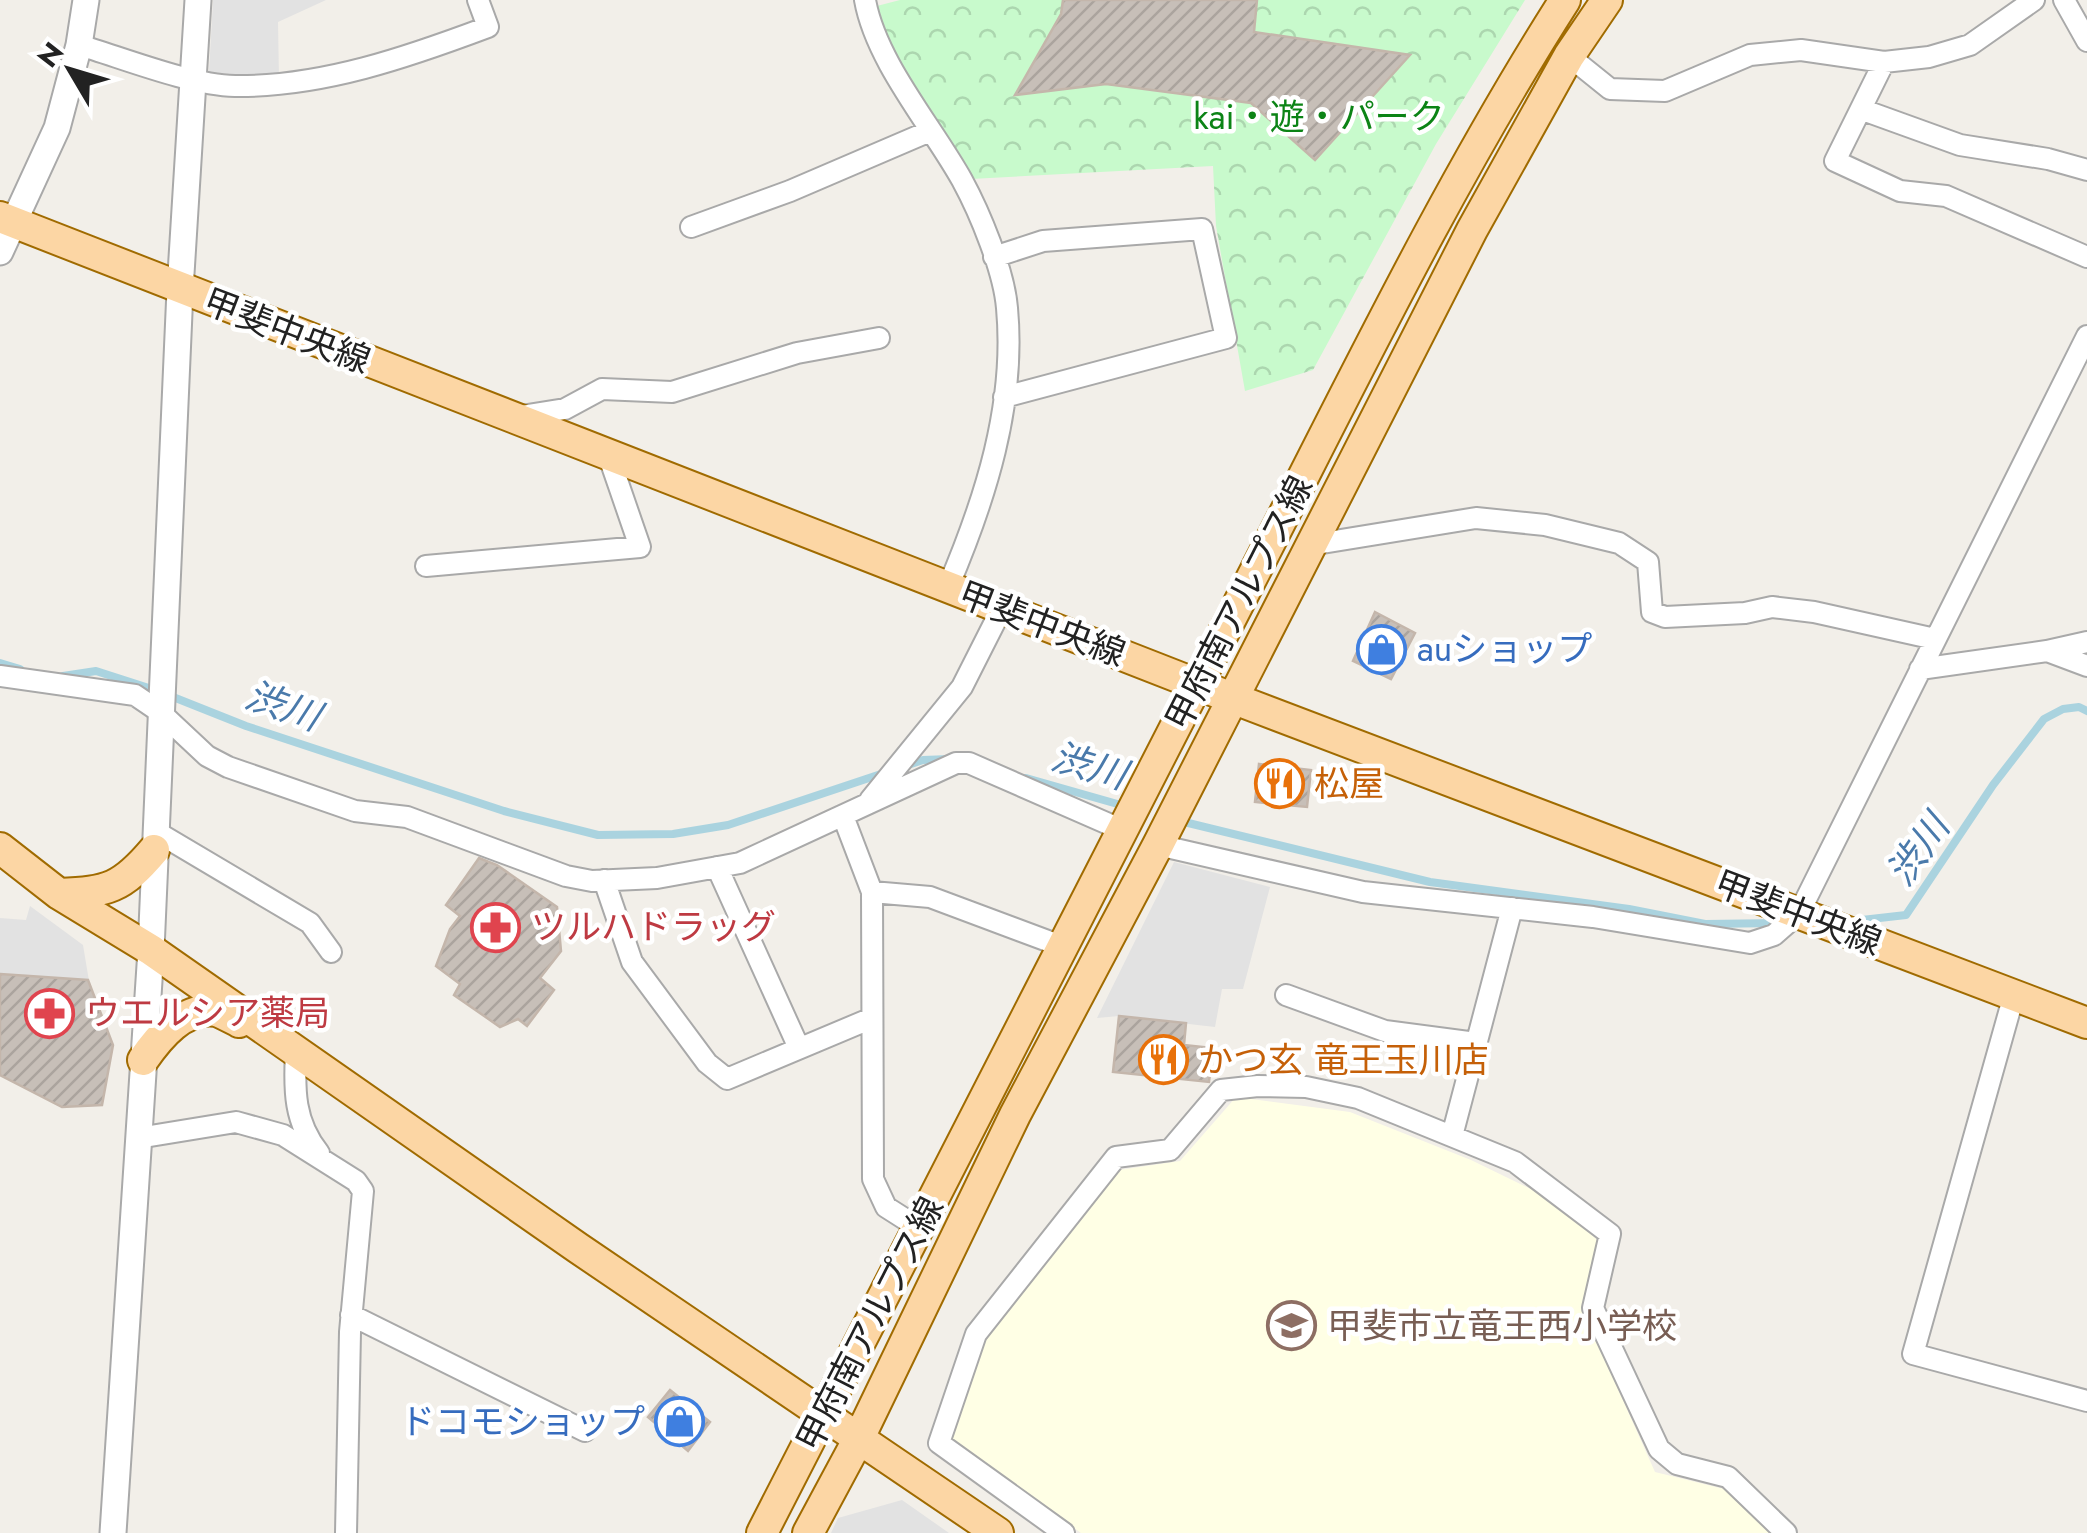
<svg xmlns="http://www.w3.org/2000/svg" width="2087" height="1533" viewBox="0 0 2087 1533" font-family="Jost,'Noto Sans JP',sans-serif">
	<style>
		.education { fill: #ffffe5 }
		.park { fill: url(#park-crowns) }
		.parking { fill: #e2e2e2 }
		.lines { fill: none; stroke-linecap: round; stroke-linejoin: round }
		.stream { stroke: #aad3df; stroke-width: 8 }
		.building { fill: url(#building-hatch); stroke: #c4b6ab; stroke-width: 2.5 }
		.minor-casing { stroke: #a9a9a9; stroke-width: 24 }
		.tertiary-casing { stroke: #a9a9a9; stroke-width: 29 }
		.primary-casing { stroke: #a06b00; stroke-width: 34 }
		.minor { stroke: #fff; stroke-width: 20 }
		.tertiary { stroke: #fff; stroke-width: 25 }
		.primary { stroke: #fcd6a4; stroke-width: 30 }
		.labels { text-anchor: middle; stroke-width: 9; stroke-linejoin: round; paint-order: stroke }
		.park-label { font-size: 35px; fill: #0c8416; stroke: #fff }
		.street-label { font-size: 35px; fill: #222; stroke: #fff }
		.shop-label { font-size: 35px; fill: #366cbe; stroke: #fff; text-anchor: start }
		.food-label { font-size: 35px; fill: #c56008; stroke: #fff; text-anchor: start }
		.health-label { font-size: 35px; fill: #be3a42; stroke: #fff; text-anchor: start }
		.education-label { font-size: 35px; fill: #785e54; stroke: #fff; text-anchor: start }
		.water-label { font-size: 38px; font-style: italic; fill: #4a7aab; stroke: #fff }
	</style>
	<defs>
		<pattern id="park-crowns" width="20" height="18" patternUnits="userSpaceOnUse" patternTransform="scale(2.5)"><rect width="20" height="18" fill="#c8facc"/><path d="M2 6a3 3 0 1 1 6 0M12 15a3 3 0 1 1 6 0" fill="none" stroke="#acd6af"/></pattern>
		<pattern id="building-hatch" width="6" height="6" patternUnits="userSpaceOnUse" patternTransform="scale(2.5)"><rect width="6" height="6" fill="#c7bfb8"/><path d="M-1 1l2-2M0 6l6-6M5 7l2-2" fill="none" stroke="#aba49e"/></pattern>
	</defs>
	<rect width="100%" height="100%" fill="#f2efe9"/>
	<path class="education" d="M1236,1097L1350,1112L1471,1160L1545,1196L1601,1243L1584,1313L1655,1472L1736,1492L1775,1533H1081L947,1436L983,1340L1119,1170L1180,1161Z"/>
	<path class="park" d="M900,0H1525L1436,144L1313,370L1245,391L1216,226L1213,166L971,179L922,107L873,7Z"/>
	<path class="parking" d="M213,0H326L278,22L279,79L209,72Z
		M1174,862L1270,887L1243,989H1222L1215,1027L1119,1016L1097,1018Z
		M30,906L83,945L89,981L0,974V918L26,920Z
		M902,1500L949,1533H831L838,1518Z"/>
	<g class="lines">
		<path class="stream" d="M0,663L20,669
			M63,676L96,671L155,690
			M168,695L246,726L504,811L598,835L673,834L728,825L887,772
			M905,766L923,760L950,759
			M1026,778L1128,807
			M1180,821L1430,882L1629,909L1705,924L1780,923
			M1853,921L1906,915L1993,785L2044,719L2063,709L2079,707L2087,711"/>
	</g>
	<path class="building" d="M1063,0H1257L1254,32L1410,55L1315,160L1251,103L1106,84L1015,95L1061,14Z
		M1375,612L1415,633L1391,679L1353,661Z
		M1259,764L1311,770L1307,807L1255,802Z
		M479,858L497,865L557,907L561,951L540,978L554,990L527,1026L518,1019L500,1027L454,995L460,984L436,966L450,929L460,916L446,905Z
		M0,974L88,980L113,1045L102,1105L62,1107L0,1075Z
		M1119,1016L1186,1023L1184,1045L1213,1048L1209,1082L1113,1072Z
		M670,1390L710,1422L688,1451L648,1417Z"/>
	<g class="lines">
		<defs>
			<path id="minor" d="M865,0C876,62 932,126 962,180C980,213 1004,271 1007,308C1016,405 985,500 948,587
				M2064,0L2087,41
				M79,45C123,58 190,85 235,86C322,87 408,57 488,27L478,0
				M1569,56L1610,89L1665,91L1750,55L1801,50L1884,62L1929,57L1970,45L2034,0
				M1884,62L1835,161L1900,191L1946,196L2087,257
				M1863,110L1960,145L2048,159L2087,170
				M691,227L790,191L930,131
				M994,257L1043,241L1202,229L1226,338L1004,397
				M515,417L565,409L602,389L672,392L797,353L879,338
				M1310,545L1476,518L1545,525L1619,543L1648,562L1652,612L1665,617L1745,613L1772,607L1814,612L1935,639
				M426,566L640,547L609,457
				M2047,651L2087,642
				M1920,669L2047,651L2087,666
				M0,676L135,695L160,712L207,756L228,767L355,811L407,817L566,876L592,881L657,878L740,863L956,763H969L1120,829
				M870,800L962,687L1002,608
				M843,816L872,892L873,1179L886,1207L919,1228
				M155,831L310,923L331,952
				M1158,845L1363,892L1593,917L1750,943L1774,935L1799,913L2087,336
				M717,867L799,1048
				M604,880L632,962L707,1063L727,1079L872,1018
				M872,892L930,897L1064,947
				M1286,995L1385,1031L1476,1043
				M2014,995L1913,1354L2087,1401
				M296,1052C294,1090 294,1122 319,1153
				M1452,1136L1512,908
				M138,1138L236,1122L283,1135L356,1181L363,1191L350,1332L346,1533
				M351,1315L585,1431
				M1064,1533L939,1443L976,1334L1116,1157L1170,1150L1221,1090L1258,1086L1306,1087L1358,1098L1515,1162L1610,1234L1593,1308L1659,1449L1677,1464L1728,1477L1786,1533"/>
			<path id="tertiary" d="M0,252L57,128L79,45L86,0
				M113,1533L151,950L180,290L198,0"/>
			<path id="primary" d="M0,217L1232,698L2087,1023
				M0,848L59,894L151,950L578,1248L998,1533
				M59,894C108,892 122,888 154,850
				M143,1060C159,1037 184,1006 216,1011C223,1013 233,1019 239,1022
				M762,1533C923,1218 1084,903 1246,589C1348,391 1445,188 1565,0
				M808,1533L858,1440L1015,1115L1158,845L1472,230L1569,56L1607,0"/>
		</defs>
		<use href="#minor" class="minor-casing"/>
		<use href="#tertiary" class="tertiary-casing"/>
		<use href="#primary" class="primary-casing"/>
		<use href="#minor" class="minor"/>
		<use href="#tertiary" class="tertiary"/>
		<use href="#primary" class="primary"/>
	</g>
	<defs>
		<symbol id="shop-ring" viewBox="-11 -11 22 22"><circle r="9.5" fill="#fff" stroke="#3f7fe0" stroke-width="1.5"/><path d="M-5-2.5h2.3a2.7 3.5 0 0 1 5.4 0H5L5.5 6h-11ZM-1.5-2.5h3a1.5 2.3 0 0 0-3 0Z" fill="#3f7fe0"/></symbol>
		<symbol id="restaurant-ring" viewBox="-11 -11 22 22"><circle r="9.5" fill="#fff" stroke="#e8710a" stroke-width="1.5"/><path d="M-5-6h1v4h1v-4h1v4h1v-4h1v5L-1.5 .5V6h-2V.5L-5-1ZM5-6V6H3V1.5H1.5Q1.5-4 5-6Z" fill="#e8710a"/></symbol>
		<symbol id="pharmacy-ring" viewBox="-11 -11 22 22"><circle r="9.5" fill="#fff" stroke="#e0444e" stroke-width="1.5"/><path d="M-2-6h4v4h4v4h-4v4h-4v-4h-4v-4h4Z" fill="#e0444e"/></symbol>
		<symbol id="school-ring" viewBox="-11 -11 22 22"><circle r="9.5" fill="#fff" stroke="#8d6e63" stroke-width="1.5"/><path d="M0-5L7-2L0 1L-7-2ZM-4 1L0 2.5L4 1V4Q0 6-4 4Z" fill="#8d6e63"/></symbol>
	</defs>
	<g fill-rule="evenodd">
		<use href="#shop-ring" x="1354" y="622" width="55" height="55"/>
		<use href="#restaurant-ring" x="1252" y="756" width="55" height="55"/>
		<use href="#pharmacy-ring" x="468" y="900" width="55" height="55"/>
		<use href="#pharmacy-ring" x="22" y="986" width="55" height="55"/>
		<use href="#restaurant-ring" x="1136" y="1032" width="55" height="55"/>
		<use href="#school-ring" x="1264" y="1298" width="55" height="55"/>
		<use href="#shop-ring" x="652" y="1394" width="55" height="55"/>
	</g>
	<g class="labels">
		<g class="park-label">
			<text x="1319" y="129">kai・遊・パーク</text>
		</g>
		<g class="street-label">
			<text transform="translate(287 331) rotate(21)" y="12">甲斐中央線</text>
			<text transform="translate(1239 603) rotate(-63)" y="12">甲府南アルプス線</text>
			<text transform="translate(1042 624) rotate(21)" y="12">甲斐中央線</text>
			<text transform="translate(1798 913) rotate(21)" y="12">甲斐中央線</text>
			<text transform="translate(870 1324) rotate(-63)" y="12">甲府南アルプス線</text>
		</g>
		<g class="shop-label">
			<text x="1417" y="661">auショップ</text>
			<text x="645" y="1434" text-anchor="end">ドコモショップ</text>
		</g>
		<g class="food-label">
			<text x="1314" y="796">松屋</text>
			<text x="1198" y="1072">かつ玄 竜王玉川店</text>
		</g>
		<g class="health-label">
			<text x="531" y="939">ツルハドラッグ</text>
			<text x="85" y="1025">ウエルシア薬局</text>
		</g>
		<g class="education-label">
			<text x="1327" y="1338">甲斐市立竜王西小学校</text>
		</g>
		<g class="water-label">
			<text transform="translate(283 706) rotate(19)" y="13">渋川</text>
			<text transform="translate(1089 766) rotate(16)" y="13">渋川</text>
			<text transform="translate(1918 850) rotate(-55)" y="13">渋川</text>
		</g>
	</g>
	<g transform="translate(70 70) rotate(308)" stroke="#ffffff" stroke-width="8" paint-order="stroke">
	<path d="M0-8L18 38L0 25L-18 38Z" fill="#222222"/>
	<text y="-15" font-size="28" font-weight="bold" text-anchor="middle" fill="#222222">N</text>
	</g>
</svg>
